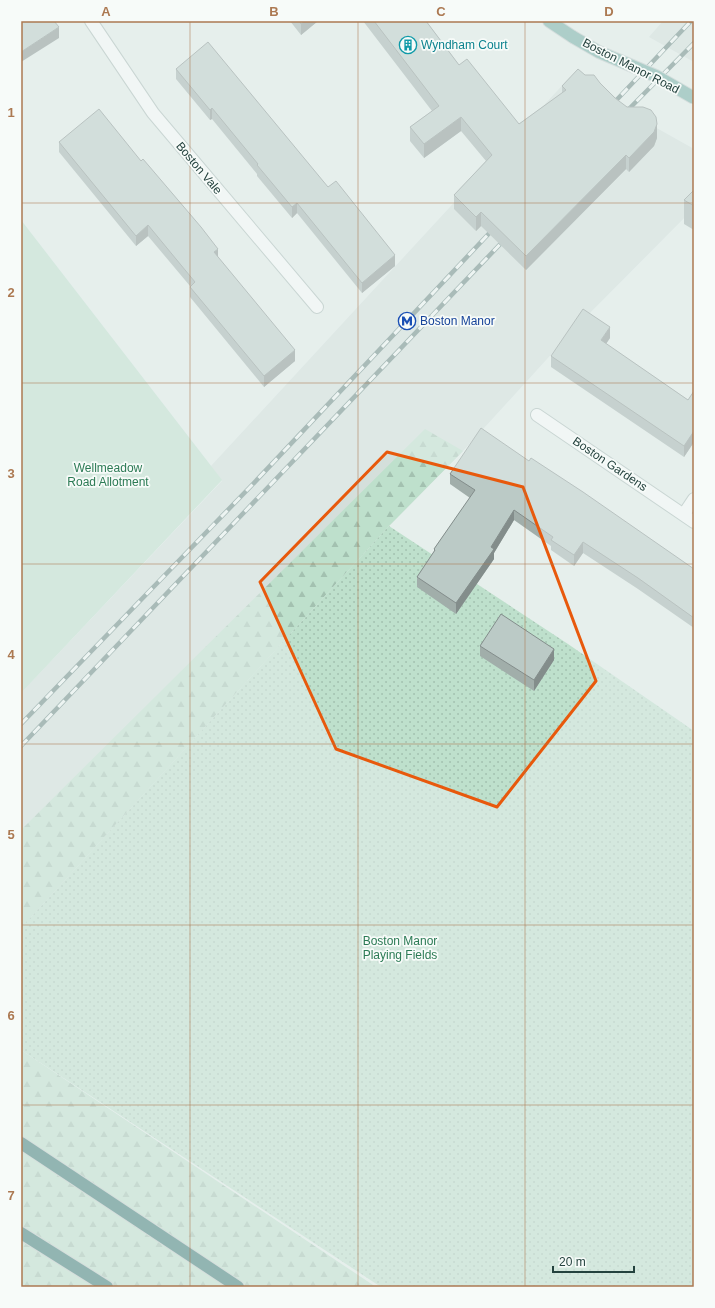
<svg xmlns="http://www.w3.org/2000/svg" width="715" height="1308" viewBox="0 0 715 1308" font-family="Helvetica,sans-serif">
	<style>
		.built { fill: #d4dfdb }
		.green { fill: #bee0cc }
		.forest { fill: url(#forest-firs) }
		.park { fill: url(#park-dots) }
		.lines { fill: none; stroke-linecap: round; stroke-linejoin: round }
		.minor-casing { stroke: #a8b8b4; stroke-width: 14 }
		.major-casing { stroke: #c2cac9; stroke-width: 14 }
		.highway-casing { stroke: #c2cac9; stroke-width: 14 }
		.minor { stroke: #fff; stroke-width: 12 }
		.major { stroke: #69a69e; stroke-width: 12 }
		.highway { stroke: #2e706b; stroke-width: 12 }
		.rail-casing { stroke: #5f7d79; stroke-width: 4.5 }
		.rail { stroke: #f7fbf9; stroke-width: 3; stroke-dasharray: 9; stroke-linecap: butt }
		.major-bridge-casing { stroke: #c2cac9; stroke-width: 14; stroke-linecap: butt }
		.major-bridge { stroke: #69a69e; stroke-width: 12 }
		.wall { fill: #a1aeaa }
		.shaded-wall { fill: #838d8b }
		.building { fill: #bbcac6; stroke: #838d8b }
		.marked { fill: none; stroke: #e8590c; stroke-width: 3; stroke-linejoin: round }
		.grid { fill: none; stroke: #ac7952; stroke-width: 1; stroke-opacity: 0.55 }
		.labels { text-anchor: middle; stroke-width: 3.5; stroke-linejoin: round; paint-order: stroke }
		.culture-label { font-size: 12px; fill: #0d838f; stroke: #f7fbf9; text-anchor: start }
		.street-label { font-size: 12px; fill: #24423e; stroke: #f7fbf9 }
		.transit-label { font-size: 12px; fill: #164399; stroke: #f7fbf9; text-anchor: start }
		.park-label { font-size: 12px; fill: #2c7b55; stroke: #f7fbf9 }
		.neatline { fill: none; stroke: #ac7952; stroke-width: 1.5 }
		.grid-label { font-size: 13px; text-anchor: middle; font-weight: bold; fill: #ac7952 }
	</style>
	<defs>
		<pattern id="forest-firs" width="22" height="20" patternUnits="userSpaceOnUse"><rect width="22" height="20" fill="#bee0cc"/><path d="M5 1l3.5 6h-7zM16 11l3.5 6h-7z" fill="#a3c1b0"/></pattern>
		<pattern id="park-dots" width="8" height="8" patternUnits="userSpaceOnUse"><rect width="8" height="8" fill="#bee0cc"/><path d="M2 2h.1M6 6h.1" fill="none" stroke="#a3c1b0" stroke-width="1.8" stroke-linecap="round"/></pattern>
	</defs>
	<rect width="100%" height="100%" fill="#e6efec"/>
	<path class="built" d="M663,21H694V62L649,37Z
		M570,77L578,84L694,149V208L577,326L463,451L389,526L21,928V693L222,481L211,466Z"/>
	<path class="green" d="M21,220L222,480L21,693Z"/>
	<path class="forest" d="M425,429L463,451L389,526L21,928V830Z
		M21,1050L376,1287H21Z"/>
	<path class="park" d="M389,526L568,644L694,731V1287H381L21,1050V928Z"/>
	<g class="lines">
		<defs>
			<path id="minor" d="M91,21L153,113L317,307
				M537,415L694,522
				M684,514L694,499"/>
			<path id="major" d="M549,21L573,37"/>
			<path id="highway" d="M21,1143L238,1287
				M21,1233L107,1287"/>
		</defs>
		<use href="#minor" class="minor-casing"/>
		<use href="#major" class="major-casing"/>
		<use href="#highway" class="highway-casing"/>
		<use href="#minor" class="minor"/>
		<use href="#major" class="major"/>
		<use href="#highway" class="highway"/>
		<defs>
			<path id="rail" d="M609,108L691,21
				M624,114L694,43
				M21,724L252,485L497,225
				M21,746L507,237"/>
		</defs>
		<use href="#rail" class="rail-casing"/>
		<use href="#rail" class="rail"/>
		<defs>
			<path id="major-bridge" d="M573,37L599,52L656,76L694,98"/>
		</defs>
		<use href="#major-bridge" class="major-bridge-casing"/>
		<use href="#major-bridge" class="major-bridge"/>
	</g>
	<path class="wall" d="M290,21H318L301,35Z
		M363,21H426L459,65L519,124L562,93V86L585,75L600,83L657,138L654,146L629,172L626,169L526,270L481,226L476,231L454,209V195L486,161L461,131L424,158L410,141V127L432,111Z
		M176,69L328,187L395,266L362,293L297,213L292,218L257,176V174L212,119L210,120L176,79Z
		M59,142L218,257L295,361L264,387L190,297V286L148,236L136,246L59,152Z
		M694,190V230L684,224V200Z
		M610,338L606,344L688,400L694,391V442L684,457L551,367V356Z
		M450,474L694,569V628L638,589L583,553L574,566L551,550V546L514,520L494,553V559L456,614L417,587V577L434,552V549L470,498L450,484Z
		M480,646L554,660L534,691L480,656Z"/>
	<path class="shaded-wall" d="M305,21H318L301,35V24Z
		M59,27V38L21,62V52Z
		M212,108V119L210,120V110Z
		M461,117V131L424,158V144Z
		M657,124V138L654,146L629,172V158Z
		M626,155V169L526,270V256Z
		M297,203V213L292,218V207Z
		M481,212V226L476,231V217Z
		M148,225V236L136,246V236Z
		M218,249V259L214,252Z
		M395,255V266L362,293V283Z
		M610,327V338L601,351V340Z
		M295,350V361L264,387V376Z
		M694,431V442L684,457V446Z
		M514,510V520L494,553V559L456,614V603Z
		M583,542V553L574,566V555Z
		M554,649V660L534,691V680Z"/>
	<path class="building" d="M21,21H54L59,27L21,52Z
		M299,21H305L301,24Z
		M374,21H426L459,65L467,59L519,124L566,90L562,86L578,69L585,75H594L600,83L615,98L627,107H643L651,110L656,117L657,124L654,132L629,158L626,155L526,256L481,212L476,217L454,195L492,155L461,117L424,144L410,127L439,106Z
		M208,42L328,187L336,181L395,255L362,283L297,203L292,207L257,165L258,164L212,108L210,110L176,69Z
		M99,109L141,161L143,159L201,227L218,249L214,252L295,350L264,376L190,287L195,282L148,225L136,236L59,142Z
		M694,190V206L684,200Z
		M583,309L610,327L601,340L688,400L694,391V431L684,446L551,356Z
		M481,428L529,461L531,458L583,492L694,569V618L638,578L583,542L574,555L551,540L553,537L514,510L491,547L494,549L456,603L417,577L435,550L434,549L475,490L450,474Z
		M501,614L554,649L534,680L480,646Z"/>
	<path d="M0 0H715V1308H0ZM387,452L523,487L596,681L497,807L336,749L260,582Z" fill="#e6efec" fill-opacity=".55" fill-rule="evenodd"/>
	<path class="marked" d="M387,452L523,487L596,681L497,807L336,749L260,582Z"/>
	<path class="grid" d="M190,21V1287M358,21V1287M525,21V1287M21,203H694M21,383H694M21,564H694M21,744H694M21,925H694M21,1105H694"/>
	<defs>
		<symbol id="building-ring" viewBox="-11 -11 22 22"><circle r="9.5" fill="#f7fbf9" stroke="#0f9aa8" stroke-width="1.5"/><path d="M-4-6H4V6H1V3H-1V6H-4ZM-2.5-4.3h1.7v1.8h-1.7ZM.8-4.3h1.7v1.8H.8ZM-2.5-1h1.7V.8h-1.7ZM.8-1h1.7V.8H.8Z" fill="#0f9aa8"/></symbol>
		<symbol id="metro-ring" viewBox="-11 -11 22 22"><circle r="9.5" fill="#f7fbf9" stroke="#1a4fb4" stroke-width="1.5"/><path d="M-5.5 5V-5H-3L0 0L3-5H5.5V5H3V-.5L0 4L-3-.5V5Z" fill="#1a4fb4"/></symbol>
	</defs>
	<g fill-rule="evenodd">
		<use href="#building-ring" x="398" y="35" width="20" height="20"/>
		<use href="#metro-ring" x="397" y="311" width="20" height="20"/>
	</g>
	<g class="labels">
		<g class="culture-label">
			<text x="421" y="49">Wyndham Court</text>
		</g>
		<g class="street-label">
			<text transform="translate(631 66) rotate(27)" y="4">Boston Manor Road</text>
			<text transform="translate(199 168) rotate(50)" y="4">Boston Vale</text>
			<text transform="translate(610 464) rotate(34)" y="4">Boston Gardens</text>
		</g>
		<g class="transit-label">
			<text x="420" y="325">Boston Manor</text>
		</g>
		<g class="park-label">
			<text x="108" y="472">Wellmeadow<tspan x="108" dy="14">Road Allotment</tspan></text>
			<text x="400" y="945">Boston Manor<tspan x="400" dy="14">Playing Fields</tspan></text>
		</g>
	</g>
	<rect width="715" height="1308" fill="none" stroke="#f7fbf9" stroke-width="44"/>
	<path d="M553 1266v6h81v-6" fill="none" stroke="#24423e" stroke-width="2"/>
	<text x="559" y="1266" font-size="12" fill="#24423e" stroke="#f7fbf9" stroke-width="3" paint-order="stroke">20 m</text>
	<rect x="22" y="22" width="671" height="1264" class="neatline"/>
	<g class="grid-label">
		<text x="106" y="16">A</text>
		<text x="274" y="16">B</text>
		<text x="441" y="16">C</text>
		<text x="609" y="16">D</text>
		<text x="11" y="117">1</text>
		<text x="11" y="297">2</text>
		<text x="11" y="478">3</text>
		<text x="11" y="659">4</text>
		<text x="11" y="839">5</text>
		<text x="11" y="1020">6</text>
		<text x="11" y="1200">7</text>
	</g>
</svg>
